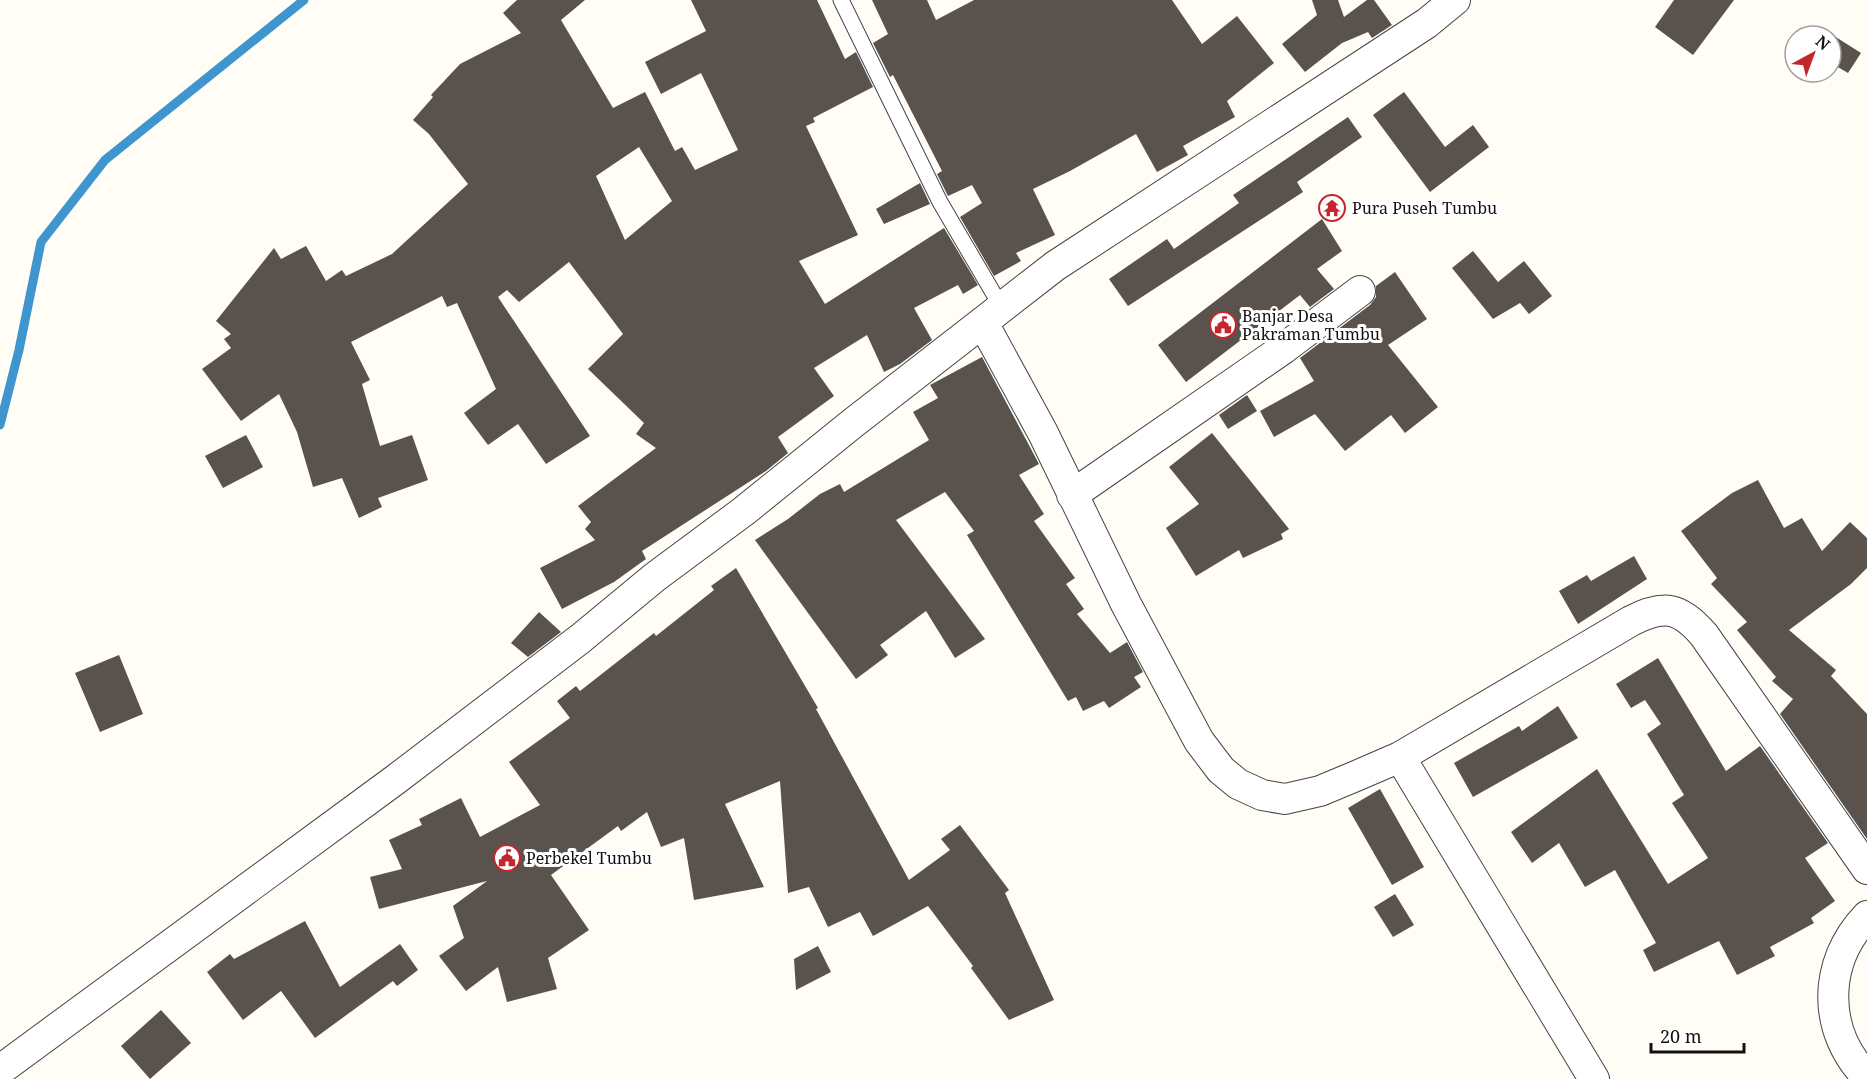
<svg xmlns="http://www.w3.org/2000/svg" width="1867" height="1079" viewBox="0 0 1867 1079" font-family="'Noto Serif',serif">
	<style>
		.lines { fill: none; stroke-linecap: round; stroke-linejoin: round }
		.stream { stroke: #3f96cf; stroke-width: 9 }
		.building { fill: #5a524d; fill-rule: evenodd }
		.service-casing { stroke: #444; stroke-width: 17 }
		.minor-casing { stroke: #444; stroke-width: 32 }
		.service { stroke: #fff; stroke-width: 15 }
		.minor { stroke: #fff; stroke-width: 30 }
		.labels { text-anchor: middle; stroke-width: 6; stroke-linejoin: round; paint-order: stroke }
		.poi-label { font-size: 16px; fill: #111; stroke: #fff; text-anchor: start }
	</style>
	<rect width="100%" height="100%" fill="#fffdf5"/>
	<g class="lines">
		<path class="stream" d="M0,425L19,350L41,242L105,160L304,0"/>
	</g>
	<path class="building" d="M517,0H585L561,20L613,108L645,92L675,151L682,147L695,170L738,150L701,73L661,94L645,62L706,31L691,0H817L845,59L856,52L873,87L813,118L815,122L806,126L858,235L799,261L825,304L944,228L978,285L963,294L958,285L914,308L932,340L900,364L884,372L867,335L814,368L834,396L778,437L788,453L766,471L642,551L646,559L614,582L562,609L540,568L595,540L585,529L591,522L578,506L656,448L636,434L644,423L588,369L623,334L569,262L519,302L507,290L498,297L590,436L546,464L518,424L488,445L464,413L496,389L457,303L447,307L442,296L351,342L370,380L362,384L380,446L412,435L428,480L378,498L382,507L359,518L342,478L313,487L297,432L279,394L241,421L202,369L231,348L224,339L231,334L216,321L274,248L281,259L306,246L326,281L342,270L346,276L392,254L468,184L429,134L413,120L433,97L431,95L460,64L521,33L503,13ZM639,147L672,201L625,240L596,176Z
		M872,0H927L936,20L974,0H1172L1202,44L1237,16L1274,63L1227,101L1235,117L1183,146L1188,155L1157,172L1136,134L1070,171L1033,189L1055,235L1016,253L1021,261L994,276L960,217L982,203L972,185L948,196L937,174L942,171L893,75L890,77L873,43L888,34Z
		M1312,0H1338L1344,17L1367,0H1374L1392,25L1372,38L1368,32L1342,43L1305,72L1282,44L1317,15Z
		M1674,0H1734L1693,55L1655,27Z
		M1831,34L1861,53L1848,73L1831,63Z
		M1404,92L1445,147L1473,125L1489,147L1430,192L1373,115Z
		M1348,117L1362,137L1297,182L1303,192L1128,306L1109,279L1167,239L1174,249L1239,203L1233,195Z
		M920,183L930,204L884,224L876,209Z
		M1322,219L1342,251L1317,269L1334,289L1310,307L1300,295L1186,382L1158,345Z
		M1473,251L1498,282L1524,261L1552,296L1529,314L1520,303L1493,319L1452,268Z
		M1395,272L1427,319L1388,345L1438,407L1405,433L1391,415L1345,451L1315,414L1274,437L1260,411L1314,381L1300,358L1370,305L1376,297V286Z
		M982,357L1039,464L1019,475L1044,514L1034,521L1075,578L1066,584L1084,609L1077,614L1110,653L1127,642L1143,672L1134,677L1141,687L1109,708L1104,701L1083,711L1076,697L1068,701L967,535L974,531L945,492L896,520L985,639L955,658L926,611L880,645L888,655L856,679L755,540L788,519L820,494L840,484L844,492L929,440L913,412L938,398L930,385Z
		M1247,395L1257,411L1228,429L1219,415Z
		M1212,433L1289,529L1281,534L1283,539L1243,558L1239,550L1196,576L1166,528L1199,504L1169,467Z
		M246,435L263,467L223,488L205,456Z
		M1758,480L1784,528L1802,518L1822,551L1850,522L1867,538V568L1851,584L1789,630L1836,670L1831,676L1867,714V839L1780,714L1793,699L1772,681L1776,677L1737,630L1747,622L1711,584L1717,578L1681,531L1732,493Z
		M1634,556L1647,579L1578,624L1559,591L1587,575L1591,581Z
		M736,568L818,708L816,709L909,880L950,850L941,839L960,825L1009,890L1005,893L1054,1000L1009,1020L971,968L973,966L928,906L873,936L860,912L828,927L809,887L788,893L780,781L725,804L764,887L694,900L684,838L661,847L647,812L621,831L618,826L551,875L589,930L548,958L557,989L507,1002L498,967L466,991L439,956L464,938L453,906L487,881L379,909L370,877L402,869L389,840L422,825L419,819L461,798L480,837L540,805L509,762L570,718L557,701L576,686L580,691L654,633L656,636L714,590L711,586Z
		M539,612L561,632L528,657L511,643Z
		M119,655L143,714L100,732L75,673Z
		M1658,658L1726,771L1760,746L1828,843L1805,858L1835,901L1811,918L1814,923L1770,947L1775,956L1737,975L1719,941L1654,972L1643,950L1656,943L1615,870L1585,887L1559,843L1532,863L1511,832L1597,769L1668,884L1708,858L1672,803L1684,795L1647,734L1661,724L1645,700L1631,708L1616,684Z
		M1558,706L1578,738L1473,797L1454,763L1519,726L1522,731Z
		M1380,789L1424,867L1392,885L1348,808Z
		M1395,894L1414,925L1393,937L1374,907Z
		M305,921L340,987L400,944L418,970L397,986L393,981L315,1038L281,991L243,1020L207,972L230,954L234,959Z
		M818,946L831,972L796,990L794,959Z
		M161,1010L191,1043L150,1079L121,1046Z"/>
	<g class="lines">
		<defs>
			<path id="service" d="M841,0L940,202L1002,308"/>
			<path id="minor" d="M983,323L1043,433L1126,604L1199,741L1221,770L1238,784L1262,795L1285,799L1320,791L1356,776L1400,757L1631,621C1664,604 1680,607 1704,635L1867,869
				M1072,495L1283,349L1360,291
				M1400,757L1594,1079
				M1867,916C1822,963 1822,1031 1867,1077
				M0,1070L395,780L580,639L655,577L744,511L853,423L1055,266L1427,23L1455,0"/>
		</defs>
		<use href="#service" class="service-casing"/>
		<use href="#minor" class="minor-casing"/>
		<use href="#service" class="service"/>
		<use href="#minor" class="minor"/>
	</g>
	<defs>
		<symbol id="temple-ring" viewBox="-11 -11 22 22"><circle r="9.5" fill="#fff" stroke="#c4262e" stroke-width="1.5"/><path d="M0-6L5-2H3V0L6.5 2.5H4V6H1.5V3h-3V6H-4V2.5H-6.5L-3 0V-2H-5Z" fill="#c4262e"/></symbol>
		<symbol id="civic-ring" viewBox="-11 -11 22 22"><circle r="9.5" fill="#fff" stroke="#c4262e" stroke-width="1.5"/><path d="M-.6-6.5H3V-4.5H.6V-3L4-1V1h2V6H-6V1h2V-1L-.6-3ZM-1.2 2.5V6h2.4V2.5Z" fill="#c4262e"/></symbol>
	</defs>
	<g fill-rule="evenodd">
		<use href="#temple-ring" x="1317" y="193" width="30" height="30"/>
		<use href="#civic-ring" x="1208" y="310" width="30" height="30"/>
		<use href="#civic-ring" x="492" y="843" width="30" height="30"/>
	</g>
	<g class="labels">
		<g class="poi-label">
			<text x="1352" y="214">Pura Puseh Tumbu</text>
			<text x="1242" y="322">Banjar Desa<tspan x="1242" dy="18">Pakraman Tumbu</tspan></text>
			<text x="526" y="864">Perbekel Tumbu</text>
		</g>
	</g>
	<g transform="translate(1813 54) rotate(41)"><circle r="28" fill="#ffffff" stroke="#a0a0a0" stroke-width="1.5"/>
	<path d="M0-4.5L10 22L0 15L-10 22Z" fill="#c4262e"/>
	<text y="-9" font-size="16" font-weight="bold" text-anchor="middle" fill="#111111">N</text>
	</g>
	<path d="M1651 1043v9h93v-9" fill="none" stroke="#111111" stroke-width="3"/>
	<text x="1660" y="1043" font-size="18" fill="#111111" stroke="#ffffff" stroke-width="4.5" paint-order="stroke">20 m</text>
</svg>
